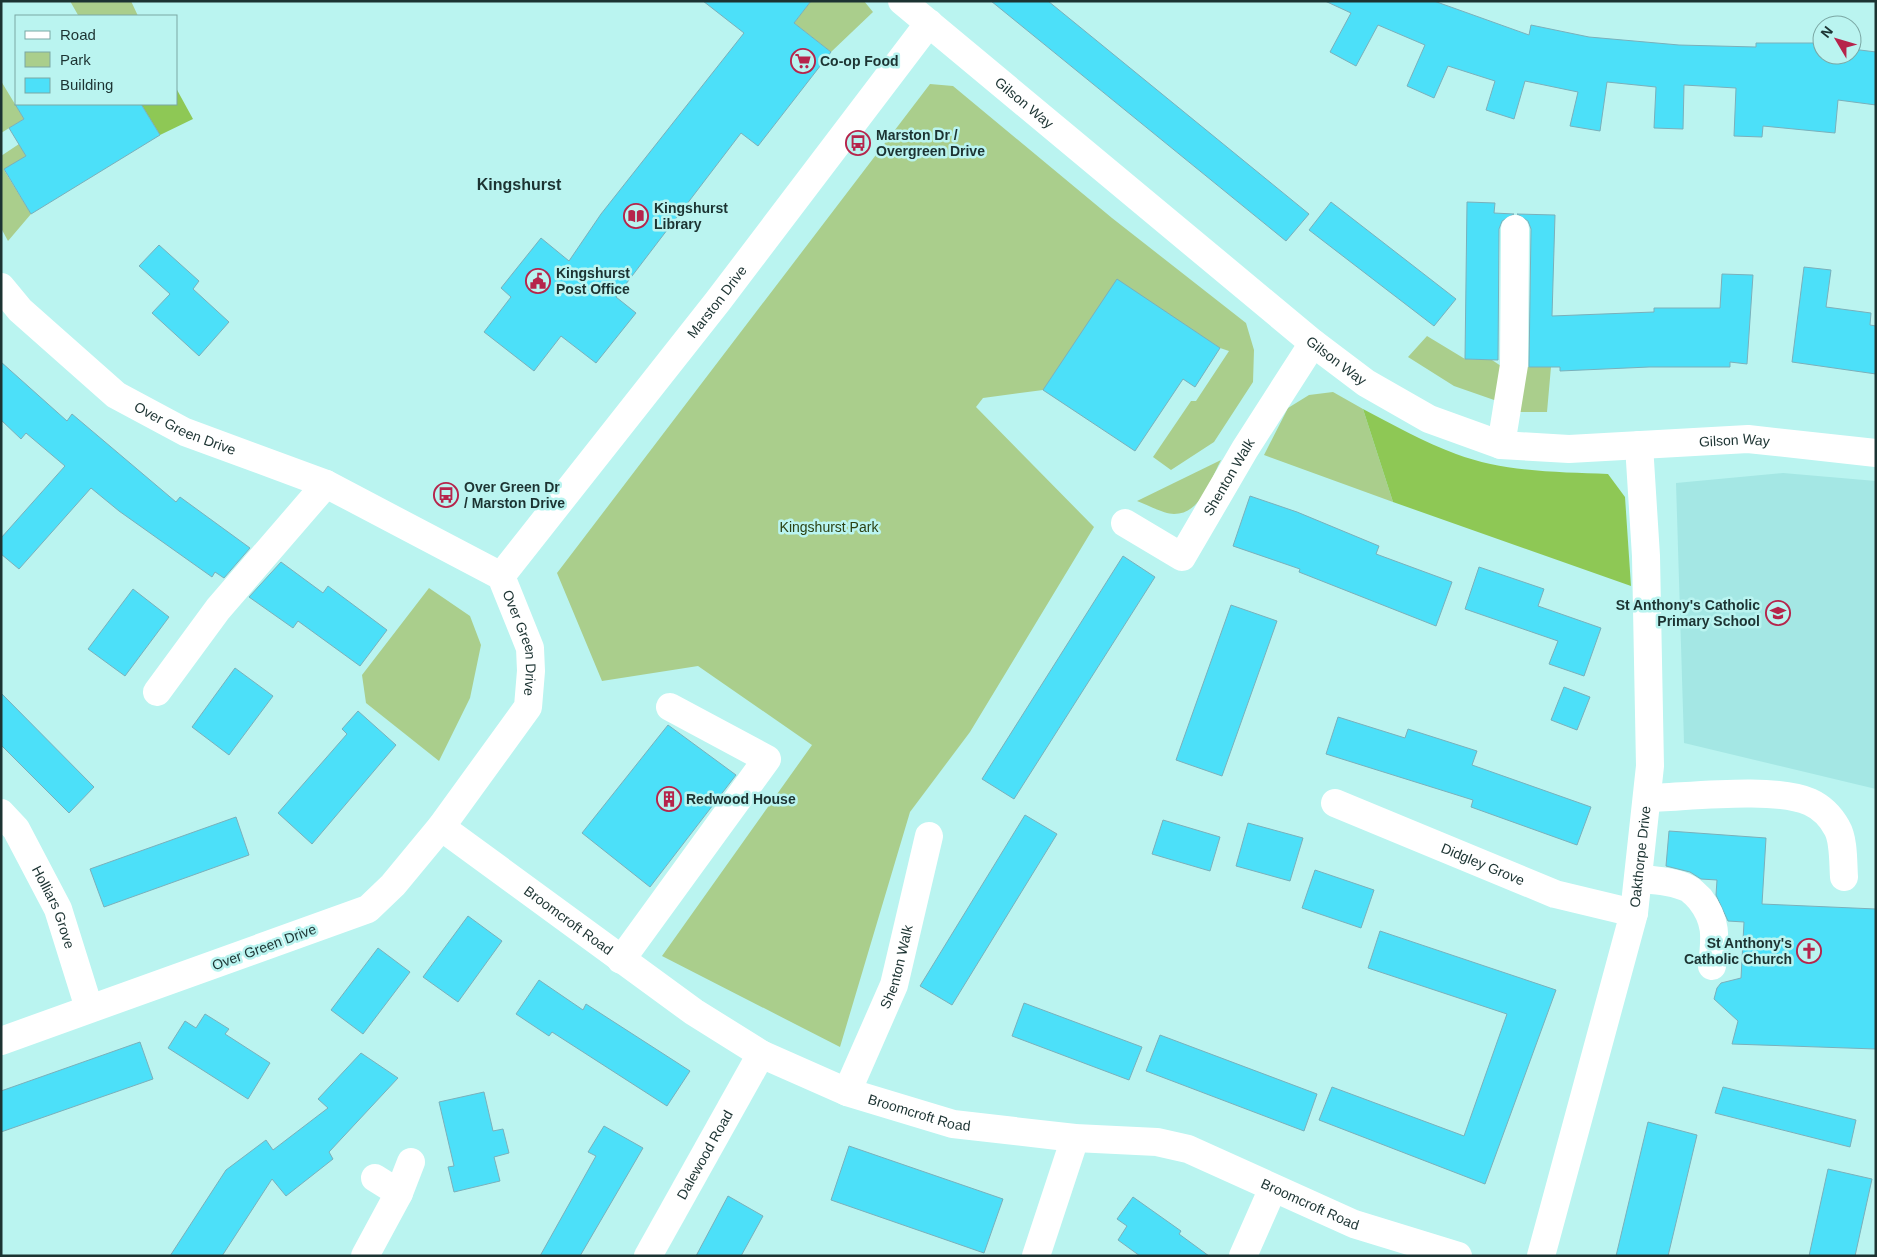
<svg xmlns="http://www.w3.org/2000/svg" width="1877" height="1257" viewBox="0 0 1877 1257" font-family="Helvetica,sans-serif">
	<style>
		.built { fill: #a4e7e4 }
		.green { fill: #aace8c }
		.forest { fill: #8ec855 }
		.building { fill: #4ce0f9; stroke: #7ab0bb }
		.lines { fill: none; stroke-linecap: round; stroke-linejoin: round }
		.minor { stroke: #fff; stroke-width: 28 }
		.labels { text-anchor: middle; stroke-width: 5; stroke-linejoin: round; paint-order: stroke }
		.poi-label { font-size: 14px; font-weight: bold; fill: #1c3332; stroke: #baf4f0; text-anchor: start }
		.street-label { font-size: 14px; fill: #1c3332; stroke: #baf4f0 }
		.park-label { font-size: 14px; fill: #2b4113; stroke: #baf4f0 }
		.quarter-label { font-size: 16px; font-weight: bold; fill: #1c3332; stroke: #baf4f0 }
	</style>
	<rect width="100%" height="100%" fill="#baf4f0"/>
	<path class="built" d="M1783,473L1876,481V789L1684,743L1676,483Z"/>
	<path class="green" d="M70,1H131L138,16H76L78,15Z
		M811,1H864L873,12L831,52L794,23Z
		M1,81L24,119L1,133Z
		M930,84L953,86L1112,218L1246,323L1254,350L1253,382L1214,442L1171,470L1153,457L1191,401H1196L1229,351L1220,348L1117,280L1043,390L983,398L976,407L1094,527L970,732L910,812L840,1047L662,956L812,745L698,666L602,681L557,573Z
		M19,144L26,156L4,170L31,214L8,241L1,228V156Z
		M1427,336L1465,359L1492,360L1504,368L1497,401L1454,386L1408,357Z
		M1526,367H1551L1547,412H1515Z
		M1333,392L1363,409L1393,502L1264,455L1288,408L1309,395Z
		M1221,460C1211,479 1201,514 1174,514C1164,514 1148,505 1137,501Z
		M429,588L470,616L481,645L470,698L439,761L366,703L362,675Z"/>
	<path class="forest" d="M176,88L193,119L160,135L141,104H176Z
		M1363,409C1393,425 1424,442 1456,454C1504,472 1558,472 1608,474L1625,497L1631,586L1393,502Z"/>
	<path class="building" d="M703,1H811L794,23L831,52L758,146L741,133L616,297L636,313L596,363L561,336L534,371L484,332L511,297L501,288L541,238L569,261L601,214L744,33Z
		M991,1H1048L1309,214L1286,241Z
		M1325,1H1434L1529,35L1531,25L1589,37L1679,45L1756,47V43H1813L1822,44V55H1852V49L1876,52V105L1838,100L1835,133L1763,126L1762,137L1734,136L1736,88L1684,85L1683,129L1654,128L1656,87L1607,82L1600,131L1570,126L1578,92L1525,81L1514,119L1486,110L1495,81L1448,66L1434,98L1407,86L1425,45L1378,25L1356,66L1330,52L1351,13Z
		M15,104H141L160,135L31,214L4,169L26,156L9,128L24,119Z
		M1331,202L1456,299L1434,326L1309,230Z
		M1467,202L1495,203L1494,213L1514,214L1502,221L1499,229L1498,360L1465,359Z
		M1517,214L1555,215L1552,316L1654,312V308H1720L1722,274L1753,275L1747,364L1730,362V367H1649L1560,371V367H1529L1531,229L1528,221Z
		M159,245L199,281L193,289L229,322L199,356L152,313L170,294L139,266Z
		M1804,267L1831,270L1826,307L1871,313L1870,325L1876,326V374L1792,362Z
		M1117,279L1220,348L1195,387L1183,379L1135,451L1043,390Z
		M1,362L67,421L72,414L176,502L180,497L250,548L224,578L215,572L212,577L119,511L91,488L19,569L1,554V538L65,466L26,433L21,439L1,420Z
		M1250,496L1297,512L1379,546L1376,554L1452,582L1436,626L1299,572L1300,569L1233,546Z
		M1123,556L1155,577L1014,799L982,779Z
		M281,562L323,593L328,586L387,630L360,666L298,621L293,628L249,597Z
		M1479,567L1544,589L1538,606L1601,628L1584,676L1549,664L1558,641L1465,609Z
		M133,589L169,617L125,676L88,649Z
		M1231,605L1277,621L1222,776L1176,760Z
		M235,668L273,696L229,755L192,727Z
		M1564,687L1590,697L1577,730L1551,720Z
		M1,693L94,787L69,813L1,745Z
		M358,711L396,745L312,844L278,813L347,734L342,729Z
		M1338,717L1405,738L1408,729L1477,751L1472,765L1591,807L1577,845L1471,807L1473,800L1326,754Z
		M668,725L736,775L650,887L582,833Z
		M1025,815L1057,834L952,1005L920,986Z
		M236,817L249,855L104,907L90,869Z
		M1163,820L1220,837L1210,871L1152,854Z
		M1248,823L1303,838L1290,881L1236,866Z
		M1669,831L1766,838L1762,904L1876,909V1049L1732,1044L1738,1021L1714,999L1717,988L1721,983L1741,978L1744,922L1728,921L1716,895L1717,880L1701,879L1690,872L1666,866Z
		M1315,870L1374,890L1361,928L1302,908Z
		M468,916L502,941L458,1002L423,977Z
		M1380,931L1556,990L1485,1184L1319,1120L1332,1087L1464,1136L1507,1014L1368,968Z
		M378,948L410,972L363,1034L331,1010Z
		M539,980L583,1010L586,1004L690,1071L667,1106L552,1032L549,1036L516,1014Z
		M1024,1003L1142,1047L1129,1080L1012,1036Z
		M205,1014L229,1029L225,1034L270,1063L248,1099L168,1048L185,1021L196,1028Z
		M1160,1035L1317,1094L1304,1131L1146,1071Z
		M140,1042L153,1079L1,1132V1091Z
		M361,1053L398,1078L329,1152L333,1159L286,1196L272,1179L222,1256H170L226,1170L266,1140L273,1150L328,1108L318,1099Z
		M1723,1087L1856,1120L1850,1147L1715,1113Z
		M484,1092L493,1131L503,1129L509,1153L494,1157L500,1181L454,1192L448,1167L454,1166L439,1102Z
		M1648,1122L1697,1135L1668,1256H1616Z
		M604,1126L643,1148L580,1256H540L596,1156L588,1152Z
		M849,1146L1003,1199L984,1253L831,1200Z
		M1828,1169L1872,1179L1855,1256H1809Z
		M728,1196L763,1216L741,1256H696Z
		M1133,1197L1181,1231L1179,1234L1209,1256H1140L1118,1240L1127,1226L1117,1219Z"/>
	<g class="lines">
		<g class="minor">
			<path id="s1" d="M902,1L1313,343L1366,383L1429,419L1501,445L1569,449L1748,439L1876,453"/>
			<path id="s2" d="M1,287L20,310L116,395L185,432L326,484L501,576L530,648L531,671L528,707L441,827L393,885L368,909L1,1041"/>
			<path d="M1501,445L1514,365L1515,229"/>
			<path id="s3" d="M1125,523L1182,557L1245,449L1313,343"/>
			<path id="s4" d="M501,576L718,301L929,23"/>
			<path d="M157,692L218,609L326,484"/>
			<path d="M1647,798C1688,797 1773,786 1810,802C1821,807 1831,817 1837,828C1844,840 1843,863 1844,877"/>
			<path id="s5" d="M1335,803L1555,894L1634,913"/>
			<path id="s6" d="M1,813L16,829L58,909L89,1008"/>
			<path id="s7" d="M441,827L694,1012L761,1054L847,1092L953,1124L1075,1138L1157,1142L1188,1149L1354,1224L1458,1256"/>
			<path d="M1638,879C1654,880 1670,881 1685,887C1691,889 1696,895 1700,899C1718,922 1715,939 1712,966"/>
			<path d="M621,960L767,759L670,707"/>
			<path id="s8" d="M847,1092L894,985L929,836"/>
			<path d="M375,1178L399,1193"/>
			<path d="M365,1256L399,1193L411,1162"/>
			<path id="s9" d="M648,1256L761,1054"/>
			<path d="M1036,1256L1075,1138"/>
			<path d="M1243,1256L1273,1188"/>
			<path id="s10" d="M1541,1256L1634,913L1650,766L1646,556L1639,445"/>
		</g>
	</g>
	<defs>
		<symbol id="supermarket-ring" viewBox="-11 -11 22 22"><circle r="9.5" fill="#baf4f0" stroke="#b6244b" stroke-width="1.5"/><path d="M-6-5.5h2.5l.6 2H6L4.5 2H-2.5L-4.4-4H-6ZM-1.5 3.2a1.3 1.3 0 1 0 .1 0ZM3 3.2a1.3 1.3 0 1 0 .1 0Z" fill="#b6244b"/></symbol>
		<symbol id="bus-ring" viewBox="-11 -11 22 22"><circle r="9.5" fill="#baf4f0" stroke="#b6244b" stroke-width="1.5"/><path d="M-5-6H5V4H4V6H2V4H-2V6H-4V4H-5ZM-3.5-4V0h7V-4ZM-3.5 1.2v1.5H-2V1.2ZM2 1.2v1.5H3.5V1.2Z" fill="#b6244b"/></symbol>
		<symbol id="library-ring" viewBox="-11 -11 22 22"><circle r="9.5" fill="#baf4f0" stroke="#b6244b" stroke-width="1.5"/><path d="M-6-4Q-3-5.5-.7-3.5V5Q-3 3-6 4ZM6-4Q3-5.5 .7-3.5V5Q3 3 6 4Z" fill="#b6244b"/></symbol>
		<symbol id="civic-ring" viewBox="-11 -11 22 22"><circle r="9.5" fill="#baf4f0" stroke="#b6244b" stroke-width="1.5"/><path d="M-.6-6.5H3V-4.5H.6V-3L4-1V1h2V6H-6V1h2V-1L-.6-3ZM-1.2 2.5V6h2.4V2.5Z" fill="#b6244b"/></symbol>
		<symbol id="school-ring" viewBox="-11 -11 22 22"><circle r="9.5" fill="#baf4f0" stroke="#b6244b" stroke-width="1.5"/><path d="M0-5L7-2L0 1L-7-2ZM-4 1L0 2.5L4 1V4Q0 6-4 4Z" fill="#b6244b"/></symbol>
		<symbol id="building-ring" viewBox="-11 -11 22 22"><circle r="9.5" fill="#baf4f0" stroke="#b6244b" stroke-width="1.5"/><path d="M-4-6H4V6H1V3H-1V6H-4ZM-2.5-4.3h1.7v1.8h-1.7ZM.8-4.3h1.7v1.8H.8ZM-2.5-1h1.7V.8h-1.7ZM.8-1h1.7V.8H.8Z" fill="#b6244b"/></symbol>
		<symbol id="church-ring" viewBox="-11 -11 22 22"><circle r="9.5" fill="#baf4f0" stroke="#b6244b" stroke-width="1.5"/><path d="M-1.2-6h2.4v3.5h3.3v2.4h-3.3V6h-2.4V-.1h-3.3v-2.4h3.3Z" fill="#b6244b"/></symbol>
	</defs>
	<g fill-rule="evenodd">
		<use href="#supermarket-ring" x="789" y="47" width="28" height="28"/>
		<use href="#bus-ring" x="844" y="129" width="28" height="28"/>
		<use href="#library-ring" x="622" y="202" width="28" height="28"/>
		<use href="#civic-ring" x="524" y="267" width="28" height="28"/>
		<use href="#bus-ring" x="432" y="481" width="28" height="28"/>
		<use href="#school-ring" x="1764" y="599" width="28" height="28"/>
		<use href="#building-ring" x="655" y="785" width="28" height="28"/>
		<use href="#church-ring" x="1795" y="937" width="28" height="28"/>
	</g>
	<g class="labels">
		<g class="poi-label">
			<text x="820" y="66">Co-op Food</text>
			<text x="876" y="140">Marston Dr /<tspan x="876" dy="16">Overgreen Drive</tspan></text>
			<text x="654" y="213">Kingshurst<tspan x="654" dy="16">Library</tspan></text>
			<text x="556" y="278">Kingshurst<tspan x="556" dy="16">Post Office</tspan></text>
			<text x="464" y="492">Over Green Dr<tspan x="464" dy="16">/ Marston Drive</tspan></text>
			<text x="1760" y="610" text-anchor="end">St Anthony's Catholic<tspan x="1760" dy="16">Primary School</tspan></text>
			<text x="686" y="804">Redwood House</text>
			<text x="1792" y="948" text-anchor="end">St Anthony's<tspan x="1792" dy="16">Catholic Church</tspan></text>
		</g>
		<g class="street-label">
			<text dy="5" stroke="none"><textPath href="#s1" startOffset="159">Gilson Way</textPath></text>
			<text dy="5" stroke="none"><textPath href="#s4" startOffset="349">Marston Drive</textPath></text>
			<text dy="5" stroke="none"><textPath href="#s1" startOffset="564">Gilson Way</textPath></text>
			<text dy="5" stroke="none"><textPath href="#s2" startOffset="235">Over Green Drive</textPath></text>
			<text dy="5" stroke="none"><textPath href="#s1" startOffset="984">Gilson Way</textPath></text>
			<text dy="5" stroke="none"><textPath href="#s3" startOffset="159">Shenton Walk</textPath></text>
			<text dy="5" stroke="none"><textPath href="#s2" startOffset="655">Over Green Drive</textPath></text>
			<text dy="5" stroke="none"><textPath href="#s10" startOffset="412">Oakthorpe Drive</textPath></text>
			<text dy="5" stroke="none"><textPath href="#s5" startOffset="160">Didgley Grove</textPath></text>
			<text dy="5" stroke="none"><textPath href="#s6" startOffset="109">Holliars Grove</textPath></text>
			<text dy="5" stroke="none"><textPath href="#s7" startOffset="158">Broomcroft Road</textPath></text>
			<text transform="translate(264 947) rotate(-20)" y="5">Over Green Drive</text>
			<text dy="5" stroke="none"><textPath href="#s8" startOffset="135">Shenton Walk</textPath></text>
			<text dy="5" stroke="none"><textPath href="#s7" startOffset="562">Broomcroft Road</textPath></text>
			<text dy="5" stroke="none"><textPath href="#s9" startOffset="116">Dalewood Road</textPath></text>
			<text dy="5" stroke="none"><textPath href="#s7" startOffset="968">Broomcroft Road</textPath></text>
		</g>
		<g class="park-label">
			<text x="829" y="532">Kingshurst Park</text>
		</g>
		<g class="quarter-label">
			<text x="519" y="190">Kingshurst</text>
		</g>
	</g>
	<rect width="1877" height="1257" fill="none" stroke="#1c3332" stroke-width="5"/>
	<rect x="15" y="15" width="162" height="90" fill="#baf4f0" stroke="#7ba7a4"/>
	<rect x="25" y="31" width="25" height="8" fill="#ffffff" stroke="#7ba7a4"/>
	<text x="60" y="40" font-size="15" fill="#1c3332">Road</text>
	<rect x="25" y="52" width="25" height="15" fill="#aace8c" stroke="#7ba7a4"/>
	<text x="60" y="65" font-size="15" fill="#1c3332">Park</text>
	<rect x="25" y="78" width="25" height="15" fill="#4ce0f9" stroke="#7ba7a4"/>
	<text x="60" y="90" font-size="15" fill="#1c3332">Building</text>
	<g transform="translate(1837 40) rotate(308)"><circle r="24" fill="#baf4f0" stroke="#7ba7a4"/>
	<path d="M0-4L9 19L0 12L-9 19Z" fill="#b6244b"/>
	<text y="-8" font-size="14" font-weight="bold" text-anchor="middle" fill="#1c3332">N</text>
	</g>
</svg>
